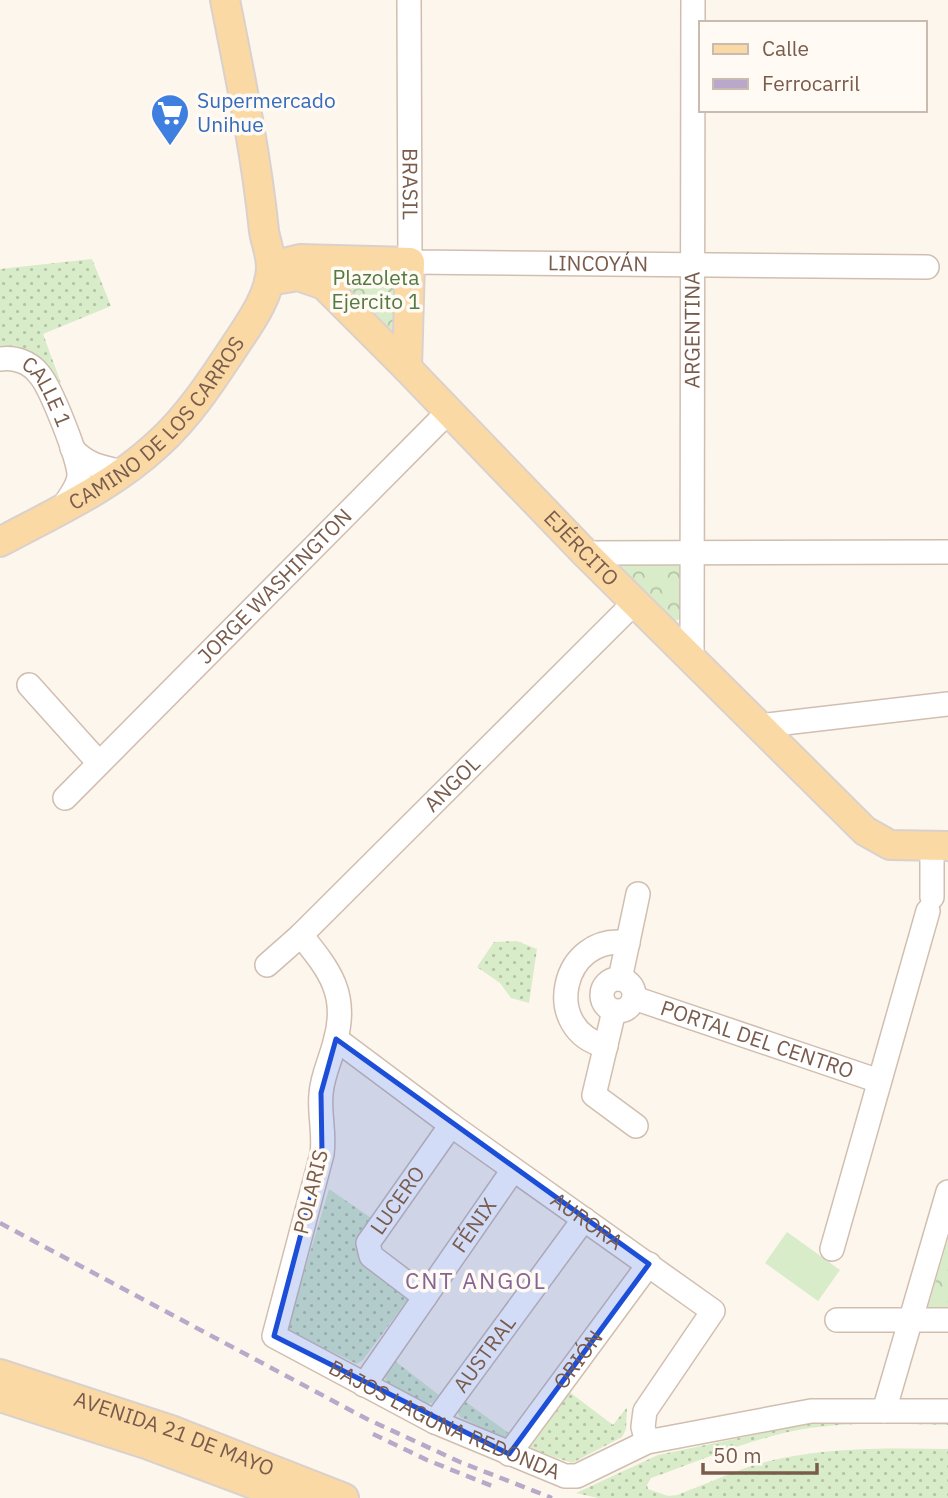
<svg xmlns="http://www.w3.org/2000/svg" width="948" height="1498" viewBox="0 0 948 1498" font-family="'IBM Plex Sans',sans-serif">
	<style>
		.grass { fill: url(#grass-dots) }
		.park { fill: url(#park-crowns) }
		.garden { fill: #d8ecc9 }
		.lines { fill: none; stroke-linecap: round; stroke-linejoin: round }
		.minor-casing { stroke: #d1beb0; stroke-width: 26 }
		.major-casing { stroke: #dad1cd; stroke-width: 32 }
		.minor { stroke: #fff; stroke-width: 23 }
		.major { stroke: #fbd9a5; stroke-width: 28 }
		.rail { stroke: #b9a8c9; stroke-width: 4.5; stroke-dasharray: 10 7; stroke-linecap: butt }
		.marked { fill: #1d4ed8; fill-opacity: 0.2; stroke: #1d4ed8; stroke-width: 5; stroke-linejoin: round }
		.labels { text-anchor: middle; stroke-width: 7; stroke-linejoin: round; paint-order: stroke }
		.shop-label { font-size: 21px; fill: #366cbe; stroke: #fffaf3; text-anchor: start }
		.street-label { font-size: 21px; fill: #7a5c4d; stroke: #fffaf3 }
		.park-label { font-size: 21px; fill: #537a41; stroke: #fffaf3 }
		.neighbourhood-label { font-size: 23px; letter-spacing: 2px; fill: #846695; stroke: #fffaf3 }
	</style>
	<defs>
		<pattern id="grass-dots" width="8" height="8" patternUnits="userSpaceOnUse" patternTransform="scale(1.75)"><rect width="8" height="8" fill="#d8ecc9"/><path d="M2 2h.1M6 6h.1" fill="none" stroke="#b4c2a5" stroke-width="1.8" stroke-linecap="round"/></pattern>
		<pattern id="park-crowns" width="20" height="18" patternUnits="userSpaceOnUse" patternTransform="scale(1.75)"><rect width="20" height="18" fill="#d8ecc9"/><path d="M2 6a3 3 0 1 1 6 0M12 15a3 3 0 1 1 6 0" fill="none" stroke="#b4c2a5"/></pattern>
	</defs>
	<rect width="100%" height="100%" fill="#fdf6ec"/>
	<path class="grass" d="M92,259L111,306L43,334L61,383C40,360 34,346 0,350V269Z
		M517,941L537,949L529,1003L511,998L500,983L477,967L494,942Z
		M329,1189L377,1222L357,1251L410,1291L411,1295L363,1360L357,1364L287,1330Z
		M395,1361L439,1395L432,1403L427,1404L387,1382L384,1376Z
		M564,1388L613,1425L627,1407L626,1429L622,1437L572,1463L525,1447Z
		M466,1402L514,1437L506,1439L460,1417L458,1413Z
		M801,1416L948,1421V1425C895,1424 840,1421 788,1432C741,1443 696,1462 651,1478L647,1485L648,1489L668,1496L677,1495C707,1484 738,1469 769,1461C827,1447 889,1448 948,1449V1498H598L576,1493L658,1455L791,1427Z"/>
	<path class="park" d="M396,271L399,329L394,335L331,279L332,272Z
		M622,563L678,565L684,571V617L675,621L621,573L619,567Z
		M948,1239V1320H924Z"/>
	<path class="garden" d="M787,1232L840,1270L818,1301L765,1263Z"/>
	<g class="lines">
		<defs>
			<g id="minor">
				<path id="s1" d="M409,0L410,262L927,267"/>
				<path id="s2" d="M0,359C15,357 30,362 39,374C50,386 80,460 79,476C78,488 67,500 61,510"/>
				<path d="M72,448C85,465 104,468 124,472"/>
				<path d="M585,553L948,552"/>
				<path id="s3" d="M692,659L693,0"/>
				<path d="M29,685L99,763"/>
				<path d="M759,726L948,704"/>
				<path id="s4" d="M65,798L449,411"/>
				<path d="M932,846V897"/>
				<path id="s5" d="M301,935C329,970 349,994 335,1042C331,1059 322,1076 321,1094C319,1114 325,1133 322,1154L274,1336L435,1422L565,1476H577L647,1442L811,1411H948"/>
				<path id="s6" d="M267,965L301,935L635,602"/>
				<path d="M620,979L638,894"/>
				<circle cx="618" cy="995" r="16"/>
				<path id="s7" d="M634,998L879,1081"/>
				<path d="M614,1011L594,1095L636,1126"/>
				<path id="s8" d="M336,1039L451,1125L713,1311L645,1411L643,1427L647,1442"/>
				<path d="M606,1046C540,1031 561,932 628,943"/>
				<path d="M832,1249L928,911"/>
				<path id="s9" d="M425,1297L371,1256L368,1243L451,1125"/>
				<path d="M837,1320H948"/>
				<path id="s10" d="M364,1385L513,1170"/>
				<path d="M884,1411L948,1192"/>
				<path id="s11" d="M435,1422L584,1219"/>
				<path id="s12" d="M509,1454L649,1264"/>
			</g>
			<g id="major">
				<path d="M271,266L300,259L410,262L407,368"/>
				<path id="s13" d="M269,281L298,276L324,285L407,368L585,553L865,831L890,845L948,846"/>
				<path id="s14" d="M0,542C54,513 112,487 158,444C189,416 213,379 236,344C250,323 271,294 271,267C271,255 266,243 264,231C256,153 240,76 225,0"/>
				<path id="s15" d="M0,1374L171,1430L344,1498"/>
				<path d="M0,1397L146,1444L291,1498"/>
			</g>
		</defs>
		<use href="#minor" class="minor-casing"/>
		<use href="#major" class="major-casing"/>
		<use href="#minor" class="minor"/>
		<use href="#major" class="major"/>
		<path class="rail" d="M0,1223L367,1419L460,1462L552,1498
			M373,1434L427,1460L492,1486"/>
	</g>
	<path class="marked" d="M336,1039L649,1264L509,1454L274,1336L322,1154L321,1093Z"/>
	<defs>
		<symbol id="supermarket-pin" viewBox="-11 -11 22 30"><path d="M0 17L-7.5 6A9.5 9.5 0 1 1 7.5 6Z" fill="#3f7fe0" stroke="#fffaf3"/><path d="M-6-5.5h2.5l.6 2H6L4.5 2H-2.5L-4.4-4H-6ZM-1.5 3.2a1.3 1.3 0 1 0 .1 0ZM3 3.2a1.3 1.3 0 1 0 .1 0Z" fill="#fff"/></symbol>
	</defs>
	<g fill-rule="evenodd">
		<use href="#supermarket-pin" x="148" y="91" width="44" height="60"/>
	</g>
	<g class="labels">
		<g class="shop-label">
			<text x="197" y="108">Supermercado<tspan x="197" dy="24">Unihue</tspan></text>
		</g>
		<g class="street-label">
			<text dy="7" stroke="none"><textPath href="#s1" startOffset="184">BRASIL</textPath></text>
			<text dy="7" stroke="none"><textPath href="#s1" startOffset="450">LINCOYÁN</textPath></text>
			<text dy="7" stroke="none"><textPath href="#s3" startOffset="329">ARGENTINA</textPath></text>
			<text dy="7" stroke="none"><textPath href="#s2" startOffset="63">CALLE 1</textPath></text>
			<text dy="7" stroke="none"><textPath href="#s14" startOffset="200">CAMINO DE LOS CARROS</textPath></text>
			<text dy="7" stroke="none"><textPath href="#s13" startOffset="425">EJÉRCITO</textPath></text>
			<text dy="7" stroke="none"><textPath href="#s4" startOffset="298">JORGE WASHINGTON</textPath></text>
			<text dy="7" stroke="none"><textPath href="#s6" startOffset="259">ANGOL</textPath></text>
			<text dy="7" stroke="none"><textPath href="#s7" startOffset="130">PORTAL DEL CENTRO</textPath></text>
			<text transform="translate(311 1192) rotate(-76)" y="7">POLARIS</text>
			<text dy="7" stroke="none"><textPath href="#s9" startOffset="133">LUCERO</textPath></text>
			<text dy="7" stroke="none"><textPath href="#s8" startOffset="310">AURORA</textPath></text>
			<text dy="7" stroke="none"><textPath href="#s10" startOffset="194">FÉNIX</textPath></text>
			<text dy="7" stroke="none"><textPath href="#s11" startOffset="84">AUSTRAL</textPath></text>
			<text dy="7" stroke="none"><textPath href="#s12" startOffset="117">ORIÓN</textPath></text>
			<text dy="7" stroke="none"><textPath href="#s5" startOffset="611">BAJOS LAGUNA REDONDA</textPath></text>
			<text dy="7" stroke="none"><textPath href="#s15" startOffset="184">AVENIDA 21 DE MAYO</textPath></text>
		</g>
		<g class="park-label">
			<text x="376" y="285">Plazoleta<tspan x="376" dy="24">Ejercito 1</tspan></text>
		</g>
		<g class="neighbourhood-label">
			<text x="476" y="1289">CNT ANGOL</text>
		</g>
	</g>
	<rect x="699" y="21" width="228" height="91" fill="#fffaf3" stroke="#cabbb1" stroke-width="2"/>
	<rect x="713" y="44" width="35" height="10" fill="#fbd9a5" stroke="#cabbb1" stroke-width="2"/>
	<text x="762" y="56" font-size="21" fill="#7a5c4d">Calle</text>
	<rect x="713" y="79" width="35" height="10" fill="#b9a8c9" stroke="#cabbb1" stroke-width="2"/>
	<text x="762" y="91" font-size="21" fill="#7a5c4d">Ferrocarril</text>
	<path d="M703 1463v10h114v-10" fill="none" stroke="#7a5c4d" stroke-width="3.5"/>
	<text x="713" y="1463" font-size="21" fill="#7a5c4d" stroke="#fffaf3" stroke-width="5" paint-order="stroke">50 m</text>
</svg>
